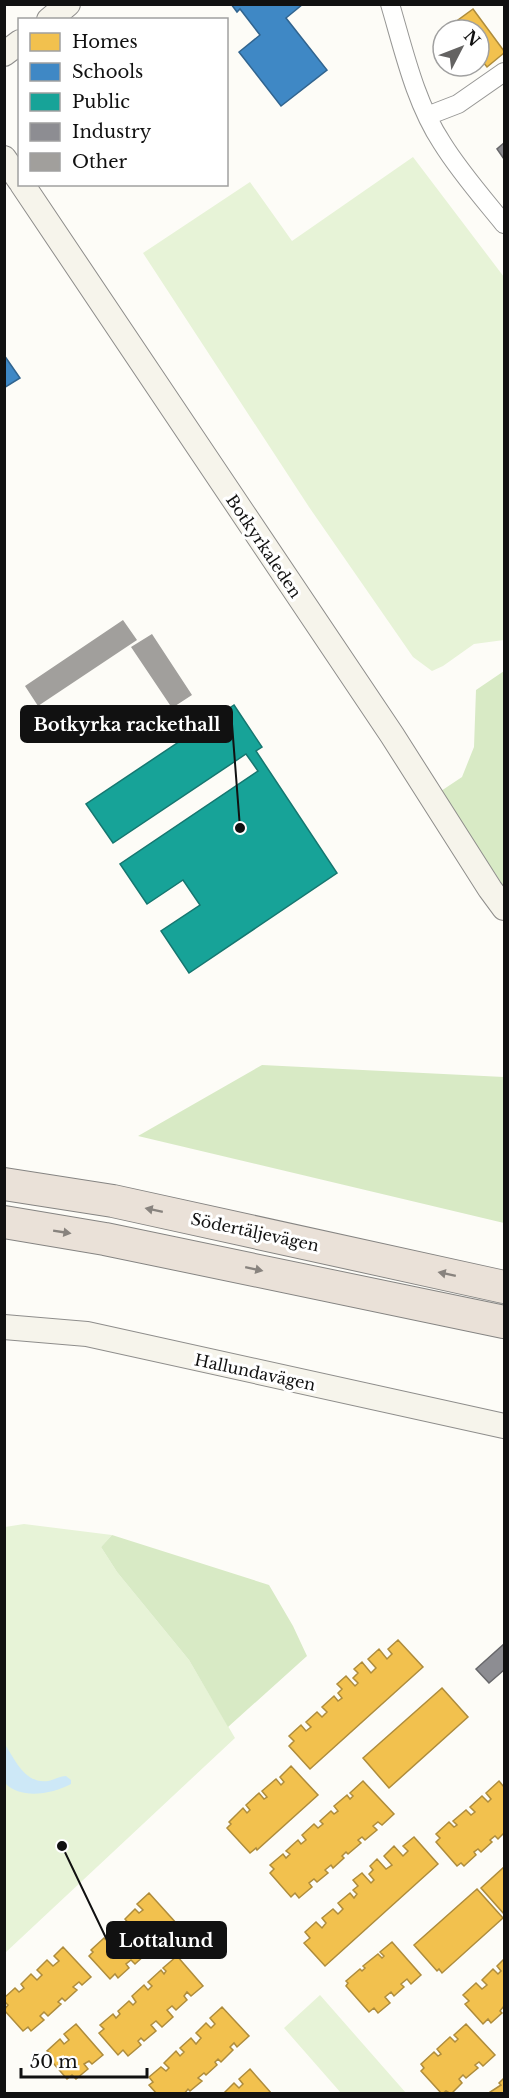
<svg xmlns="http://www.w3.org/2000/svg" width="509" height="2098" viewBox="0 0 509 2098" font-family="'Libre Baskerville',serif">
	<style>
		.green { fill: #e7f3d7 }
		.forest { fill: #d8eac5 }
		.water { fill: #cde8f7 }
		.homes { fill: #f2c14e; stroke: #ae8c3c; stroke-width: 1.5 }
		.schools { fill: #3f88c5; stroke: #31648f; stroke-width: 1.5 }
		.public { fill: #17a398; stroke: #157770; stroke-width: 1.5 }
		.industry { fill: #8d8d92; stroke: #68686b; stroke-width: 1.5 }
		.building { fill: #a19f9c }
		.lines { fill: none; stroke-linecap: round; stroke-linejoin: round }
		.street-casing { stroke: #979795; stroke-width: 20 }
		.secondary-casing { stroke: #8e8d8b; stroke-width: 26 }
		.highway-casing { stroke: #858482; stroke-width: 34 }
		.street { stroke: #fffffe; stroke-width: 18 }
		.secondary { stroke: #f6f4eb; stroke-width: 24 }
		.highway { stroke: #eae1d8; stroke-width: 32 }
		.oneway { fill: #88837e }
		.labels { text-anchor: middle; stroke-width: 6; stroke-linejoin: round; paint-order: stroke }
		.street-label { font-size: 16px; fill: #111; stroke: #fff }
		.leader { fill: none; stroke: #111; stroke-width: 2 }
		.callout-dot { fill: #111; stroke: #fff; stroke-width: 2 }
		.callout { fill: #111; stroke: #111; stroke-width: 2 }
		.callout-label { font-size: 18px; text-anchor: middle; font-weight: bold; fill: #fff }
	</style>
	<rect width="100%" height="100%" fill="#fdfcf7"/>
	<path class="green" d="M413,157L504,277V640L474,644L443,666L432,671L413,657L309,507L143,253L250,182L292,241Z
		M24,1524L112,1535L101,1547L117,1572L189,1660L235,1738L5,1953V1527Z
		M320,1995L406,2093H341L284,2028Z"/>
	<path class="forest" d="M504,671V887L441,791L462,777L474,747L476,690Z
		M262,1065L504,1077V1223L138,1136Z
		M112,1535L269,1585L293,1626L307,1656L228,1727L189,1660L117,1572L101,1547Z"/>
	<path class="water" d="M4,1743C15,1759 24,1784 48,1781C54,1780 59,1776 66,1776L71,1780V1784C52,1794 21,1800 5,1783Z"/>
	<path class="homes" d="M473,9L504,51V53L487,67L479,57V30H459L454,23Z
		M398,1640L423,1667L310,1769L289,1746L294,1741L289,1736L301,1725L306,1731L311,1727L306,1722L317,1712L322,1717L327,1712L322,1707L334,1696L338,1701L342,1698L338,1693L342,1689L337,1684L346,1676L355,1686L358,1683L353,1678L358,1673L354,1669L362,1662L371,1673L376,1668L368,1659L379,1649L387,1659L392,1654L388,1649Z
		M442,1688L468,1717L389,1788L363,1758Z
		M291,1766L318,1795L257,1850L256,1848L250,1853L227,1828L231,1824L229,1822L243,1808L247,1813L250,1810L246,1805L259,1793L264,1799L267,1797L262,1791L276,1779L281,1785L284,1782L280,1777Z
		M363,1781L394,1814L382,1825L378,1822L373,1826L377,1830L365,1840L362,1837L358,1840L361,1843L348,1854L346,1852L342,1856L344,1858L333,1868L331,1865L325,1870L328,1873L317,1882L314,1879L309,1883L312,1887L299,1898L295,1893L291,1897L270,1873L274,1869L270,1865L283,1854L286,1858L290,1854L286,1851L298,1840L301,1844L306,1840L302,1835L314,1824L318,1828L323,1824L320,1821L331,1811L334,1814L338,1811L334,1806L347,1795L350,1799L353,1796L350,1793Z
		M499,1781L504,1787V1833L498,1839L495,1836L490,1840L492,1842L481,1852L478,1849L474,1852L476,1855L464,1866L461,1863L457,1866L436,1842L440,1838L436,1834L449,1822L454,1827L457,1825L453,1821L466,1810L471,1815L475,1812L470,1807L482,1796L488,1802L491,1799L486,1793Z
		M414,1837L438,1864L325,1966L304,1943L310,1938L305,1932L316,1922L322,1928L326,1923L322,1918L333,1909L338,1914L343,1909L338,1903L350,1893L354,1898L357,1894L353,1890L358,1886L353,1880L362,1873L371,1883L374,1880L369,1874L373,1870L370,1866L377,1859L386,1869L392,1865L384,1856L394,1846L403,1856L408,1851L403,1846Z
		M504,1867V1914L481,1888Z
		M477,1889L503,1918L442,1973L439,1969L437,1971L414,1945Z
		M149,1893L177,1924L166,1934L162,1930L158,1934L161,1937L149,1947L147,1945L142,1950L146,1954L135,1964L131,1960L126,1964L129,1968L118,1978L115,1974L110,1979L89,1956L93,1952L91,1950L104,1938L109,1943L112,1940L107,1935L119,1924L123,1929L129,1924L125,1919L135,1909L139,1913L143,1910L137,1904Z
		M392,1942L421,1975L411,1984L407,1979L401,1984L404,1987L394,1996L391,1992L385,1997L390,2003L378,2013L374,2008L369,2012L346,1986L348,1983L346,1981L360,1969L362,1971L365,1968L363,1966L378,1954L382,1958L384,1956L380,1952Z
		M63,1947L91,1977L82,1985L79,1982L73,1987L77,1990L65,2001L62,1998L58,2002L61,2004L48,2016L44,2012L40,2016L44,2020L31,2031L28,2027L23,2031L4,2010L8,2005L4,2001V1998L15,1988L19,1992L24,1988L21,1984L31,1974L37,1980L42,1975L37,1970L47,1960L53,1966L59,1961L54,1956Z
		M177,1956L203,1986L191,1996L187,1992L184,1996L187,2000L176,2010L172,2006L167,2010L173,2017L162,2027L156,2021L151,2025L156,2031L144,2041L141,2038L138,2041L141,2045L128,2056L123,2050L118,2055L99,2033L104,2029L100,2025L113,2014L116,2018L120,2014L118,2011L129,2001L133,2005L136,2002L132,1996L144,1985L148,1990L152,1986L148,1982L161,1970L164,1974L166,1971L163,1968Z
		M504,1959V2006L500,2011L502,2013L491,2023L488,2019L483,2024L465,2004L469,2001L463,1995L476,1983L482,1989L487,1985L482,1980L493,1969L498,1974L501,1971L497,1966Z
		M222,2007L249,2036L237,2047L234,2043L230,2047L233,2050L221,2062L218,2059L215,2062L217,2065L206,2075L204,2073L198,2078L202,2081L190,2091L188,2089L184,2094H157L149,2085L153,2082L149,2077L161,2067L166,2071L169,2068L164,2063L176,2051L180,2056L184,2052L180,2048L191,2038L196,2044L201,2038L196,2033L206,2023L211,2028L215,2024L210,2018Z
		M76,2024L103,2055L92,2064L89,2061L84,2064L88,2069L76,2079L72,2075L67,2079L47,2056L50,2053L47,2051L60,2039L64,2044L69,2040L64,2034Z
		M466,2024L495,2055L483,2066L479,2062L475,2065L478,2068L466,2078L463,2075L459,2079L462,2083L451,2094L446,2091L442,2094L421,2071L424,2068L421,2064L434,2052L438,2056L441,2054L437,2049L450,2037L455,2042L458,2039L454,2035Z
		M250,2069L272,2094H223L234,2083L239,2088L243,2084L239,2079Z
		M504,2078V2094H487L501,2085L499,2083Z"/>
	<path class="schools" d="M231,4H303L286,18L327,70L281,106L239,52L260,35L240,9L237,12Z
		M4,355L20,378L4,388Z"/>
	<path class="public" d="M234,705L262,747L256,751L337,873L189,973L161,931L200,905L183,880L147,904L120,864L258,771L246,754L113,843L86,804Z"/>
	<path class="industry" d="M504,143V159L497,149Z
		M504,1644V1670L489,1683L476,1669Z"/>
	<path class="building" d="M123,620L137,640L38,706L25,686Z
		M152,634L192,695L172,708L131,647Z"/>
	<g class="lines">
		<defs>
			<path id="street" d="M390,4C404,51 415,102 442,143C460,172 483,198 504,224
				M427,116L458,104L504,72"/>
			<path id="secondary" d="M49,20L68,4
				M4,54L20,42
				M4,158L20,181
				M22,184L392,735L490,889L504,908
				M4,1327L87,1334L504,1426"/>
			<path id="highway" d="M4,1184L113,1201L504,1287
				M4,1222L105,1239L504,1322"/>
		</defs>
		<use href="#street" class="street-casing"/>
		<use href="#secondary" class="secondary-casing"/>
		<use href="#highway" class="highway-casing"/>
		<use href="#street" class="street"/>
		<use href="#secondary" class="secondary"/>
		<use href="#highway" class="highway"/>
	</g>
	<defs><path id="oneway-solid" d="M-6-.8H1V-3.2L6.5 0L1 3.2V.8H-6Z" transform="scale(1.5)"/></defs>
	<g class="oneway">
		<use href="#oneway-solid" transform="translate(154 1210) rotate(-168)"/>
		<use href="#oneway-solid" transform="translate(62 1232) rotate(9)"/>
		<use href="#oneway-solid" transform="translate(254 1269) rotate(12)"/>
		<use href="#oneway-solid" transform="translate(447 1274) rotate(-168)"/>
	</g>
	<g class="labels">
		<g class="street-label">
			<text transform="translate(264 546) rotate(56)" y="6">Botkyrkaleden</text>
			<text transform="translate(255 1232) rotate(12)" y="6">Södertäljevägen</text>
			<text transform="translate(255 1372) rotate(12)" y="6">Hallundavägen</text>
		</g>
	</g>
	<path class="leader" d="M240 828L232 724M62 1846L107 1940"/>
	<g class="callout-dot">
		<circle cx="240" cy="828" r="6"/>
		<circle cx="62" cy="1846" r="6"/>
	</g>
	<g class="callout">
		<rect x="21" y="706" width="211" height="36" rx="6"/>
		<rect x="107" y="1922" width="119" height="36" rx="6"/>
	</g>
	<g class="callout-label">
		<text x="127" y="731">Botkyrka rackethall</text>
		<text x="166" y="1947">Lottalund</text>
	</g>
	<rect width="509" height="2098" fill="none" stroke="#111111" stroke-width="12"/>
	<rect x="18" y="18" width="210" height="168" fill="#ffffff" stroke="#a0a0a0" stroke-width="1.5"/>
	<rect x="30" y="33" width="30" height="18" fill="#f2c14e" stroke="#a0a0a0" stroke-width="1.5"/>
	<text x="72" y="48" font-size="18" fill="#111111">Homes</text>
	<rect x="30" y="63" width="30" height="18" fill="#3f88c5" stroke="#a0a0a0" stroke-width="1.5"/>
	<text x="72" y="78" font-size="18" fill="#111111">Schools</text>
	<rect x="30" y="93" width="30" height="18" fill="#17a398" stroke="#a0a0a0" stroke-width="1.5"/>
	<text x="72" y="108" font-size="18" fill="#111111">Public</text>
	<rect x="30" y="123" width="30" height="18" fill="#8d8d92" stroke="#a0a0a0" stroke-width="1.5"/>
	<text x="72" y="138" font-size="18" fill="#111111">Industry</text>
	<rect x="30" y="153" width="30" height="18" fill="#a19f9c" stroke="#a0a0a0" stroke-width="1.5"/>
	<text x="72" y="168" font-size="18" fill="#111111">Other</text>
	<g transform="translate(461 48) rotate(48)"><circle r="28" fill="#ffffff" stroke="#a0a0a0" stroke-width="1.5"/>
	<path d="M0-4.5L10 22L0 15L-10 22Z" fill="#646362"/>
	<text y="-9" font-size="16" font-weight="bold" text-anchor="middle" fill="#111111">N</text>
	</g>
	<path d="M21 2068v9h126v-9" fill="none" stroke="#111111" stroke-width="3"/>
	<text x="30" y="2068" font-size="18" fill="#111111" stroke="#ffffff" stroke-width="4.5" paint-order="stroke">50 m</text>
</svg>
